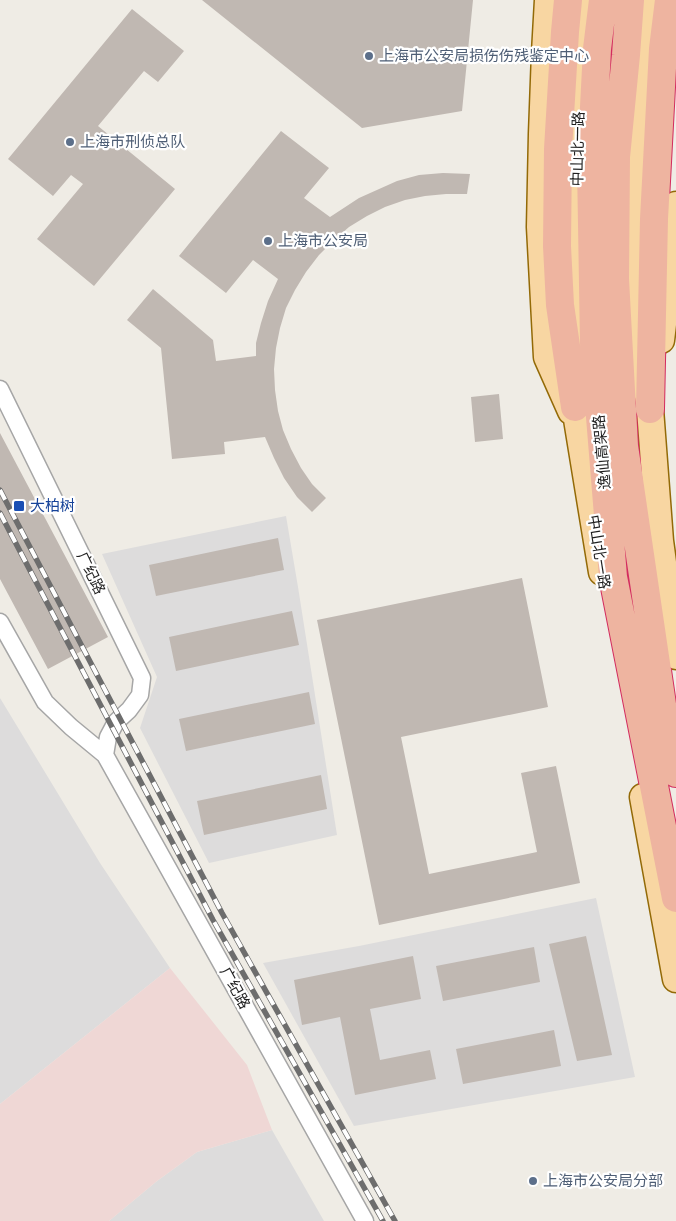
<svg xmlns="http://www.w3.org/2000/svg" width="676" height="1221" viewBox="0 0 676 1221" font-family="'Fira Sans','Noto Sans SC',sans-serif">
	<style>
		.residential { fill: #dddcdc }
		.commercial { fill: #efd7d5 }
		.building { fill: #c0b8b2 }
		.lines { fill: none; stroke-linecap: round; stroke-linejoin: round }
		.minor-casing { stroke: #a6a6a6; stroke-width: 19 }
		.primary-casing { stroke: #936a07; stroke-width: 29 }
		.trunk-casing { stroke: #d32c5f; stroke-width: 30 }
		.minor { stroke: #fff; stroke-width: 16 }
		.primary { stroke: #f8d6a2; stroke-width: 26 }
		.trunk { stroke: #eeb4a0; stroke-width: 28 }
		.rail-casing { stroke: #6d6d6d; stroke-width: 5.5 }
		.rail { stroke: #fff; stroke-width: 4; stroke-dasharray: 11; stroke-linecap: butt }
		.service-dot { fill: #5c6f8a; stroke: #fff; stroke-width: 2 }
		.transit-dot { fill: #1a4fb4; stroke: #fff; stroke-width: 2 }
		.labels { text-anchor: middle; stroke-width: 4.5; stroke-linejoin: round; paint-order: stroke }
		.service-label { font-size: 15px; fill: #4e5e75; stroke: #fff; text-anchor: start }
		.street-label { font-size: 15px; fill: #1f1f1f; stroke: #fff }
		.transit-label { font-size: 15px; fill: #164399; stroke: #fff; text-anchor: start }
	</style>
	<rect width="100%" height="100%" fill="#efece5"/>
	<path class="residential" d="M286,516L298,587L337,835L209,863L140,728L157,677L102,554Z
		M0,698L100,863L170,968L0,1104Z
		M596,898L635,1077L354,1126L263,963L359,946Z
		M272,1130L324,1221H109L157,1181L197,1152Z"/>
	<path class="commercial" d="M170,968L247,1065L272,1130L197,1152L157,1181L109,1221H0V1104Z"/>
	<path class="building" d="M202,0H473L462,111L362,128Z
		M132,9L184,51L158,82L144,71L98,126L175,189L94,286L37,239L83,184L71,175L53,196L8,159Z
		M281,131L329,168L304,198L330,217L359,198L397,181L419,175L443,173L470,174L467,194H446L425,196L405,200L385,207L367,216L349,227L333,241L319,255L306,272L295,290L286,308L280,328L276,348L274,369L275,390L278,411L283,430L291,449L301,468L312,484L326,498L312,512L297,497L284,478L274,458L265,437L224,442L225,454L172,459L161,348L127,320L153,289L213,340L216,361L256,356V343L261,323L268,301L278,279L253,260L226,293L179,256Z
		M499,394L503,439L475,442L471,397Z
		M0,433L108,637L48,669L0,579Z
		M278,538L284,570L156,596L149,565Z
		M522,578L548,707L401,737L429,874L537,852L521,773L556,766L580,883L379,925L317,620Z
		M292,611L299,645L176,671L169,637Z
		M309,692L315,724L186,751L179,719Z
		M321,775L327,809L204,835L197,801Z
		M586,936L612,1055L577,1061L549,944Z
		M534,947L540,982L443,1001L436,966Z
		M413,956L421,999L370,1009L380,1060L430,1050L436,1079L355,1095L340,1017L302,1025L294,980Z
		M554,1030L561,1066L463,1084L456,1049Z"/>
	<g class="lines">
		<defs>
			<path id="minor" d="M0,389L142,678L140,695L129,710L116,722L108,737L105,755
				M0,622L45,702L71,727L105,755L365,1221"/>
			<path id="primary" d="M548,0L545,53L542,134L540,227L547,357L571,411
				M589,0L578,117L575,407L602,572
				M646,0L643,71L631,191L633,299L650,409L660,541L676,656
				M661,340L674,237L676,205
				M643,797L676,979"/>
			<path id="trunk" d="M568,0L565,32L558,149L557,246L560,305L575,407
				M603,0L597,49L591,165L594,343L613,577L676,898
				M630,0L626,55L616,157L615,279L624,446L665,725L676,773
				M650,409L654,219L663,49L669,0"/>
		</defs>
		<use href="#minor" class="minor-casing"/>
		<use href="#primary" class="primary-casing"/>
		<use href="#trunk" class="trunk-casing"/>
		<use href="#minor" class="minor"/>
		<use href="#primary" class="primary"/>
		<use href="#trunk" class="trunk"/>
		<defs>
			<path id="rail" d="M0,490L222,913L395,1221
				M0,513L213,920L383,1221"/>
		</defs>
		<use href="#rail" class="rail-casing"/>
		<use href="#rail" class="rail"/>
	</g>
	<g class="service-dot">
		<circle cx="369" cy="56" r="5"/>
		<circle cx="70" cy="142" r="5"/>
		<circle cx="268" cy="241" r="5"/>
		<circle cx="533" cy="1181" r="5"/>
	</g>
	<rect class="transit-dot" x="13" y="500" width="12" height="12" rx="2.5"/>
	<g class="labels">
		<g class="service-label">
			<text x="379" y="61">上海市公安局损伤伤残鉴定中心</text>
			<text x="80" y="147">上海市刑侦总队</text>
			<text x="278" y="246">上海市公安局</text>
			<text x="543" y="1186">上海市公安局分部</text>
		</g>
		<g class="street-label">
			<text transform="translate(578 149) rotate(-89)" y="5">中山北一路</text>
			<text transform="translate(602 452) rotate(-95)" y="5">逸仙高架路</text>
			<text transform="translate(599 552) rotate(81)" y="5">中山北一路</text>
			<text transform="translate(91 573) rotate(64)" y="5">广纪路</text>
			<text transform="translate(235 988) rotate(61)" y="5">广纪路</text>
		</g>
		<g class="transit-label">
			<text x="30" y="511">大柏树</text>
		</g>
	</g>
</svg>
